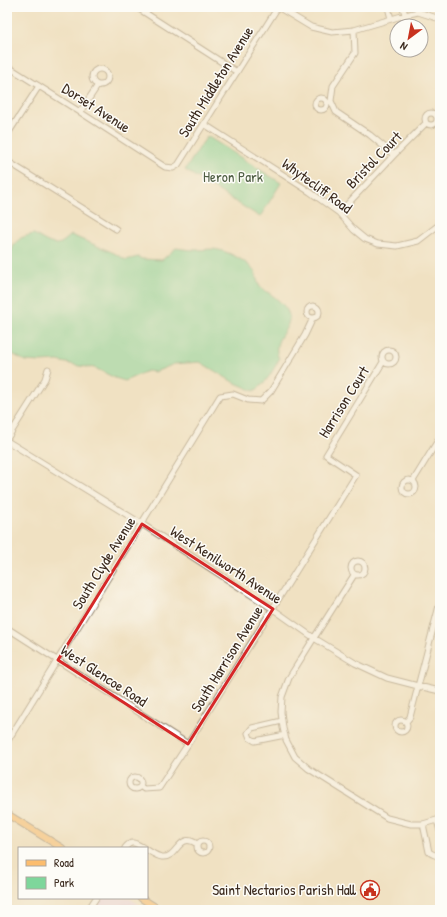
<svg xmlns="http://www.w3.org/2000/svg" width="447" height="917" viewBox="0 0 447 917" font-family="'Patrick Hand',sans-serif">
	<style>
		.built { fill: #e9d2ee }
		.green { fill: #7ed69b; stroke: #5c805c }
		.lines { fill: none; stroke-linecap: round; stroke-linejoin: round }
		.minor-casing { stroke: #968670; stroke-width: 7 }
		.major-casing { stroke: #968670; stroke-width: 8 }
		.minor { stroke: #fff; stroke-width: 5 }
		.major { stroke: #fcbd6e; stroke-width: 6 }
		.marked { fill: none; stroke: #d62828; stroke-width: 3; stroke-linejoin: round }
		.labels { text-anchor: middle; stroke-width: 3; stroke-linejoin: round; paint-order: stroke }
		.street-label { font-size: 15px; fill: #3b2a1e; stroke: #fdfcf7 }
		.park-label { font-size: 15px; fill: #4f5e44; stroke: #fdfcf7 }
		.poi-label { font-size: 15px; fill: #3b2a1e; stroke: #fdfcf7; text-anchor: end }
	</style>
	<rect width="100%" height="100%" fill="#fdfcf7"/>
	<filter id="ink" filterUnits="userSpaceOnUse"><feTurbulence type="fractalNoise" baseFrequency=".025" numOctaves="2"/><feDisplacementMap in="SourceGraphic" scale="8" xChannelSelector="R" yChannelSelector="G"/><feConvolveMatrix kernelMatrix="1 2 1 2 8 2 1 2 1" color-interpolation-filters="sRGB"/></filter>
	<filter id="wash" filterUnits="userSpaceOnUse"><feTurbulence type="fractalNoise" baseFrequency=".012" numOctaves="4" result="noise"/><feDisplacementMap in="SourceGraphic" scale="16" xChannelSelector="R" yChannelSelector="G"/><feGaussianBlur stdDeviation="0.9" result="paint"/><feColorMatrix in="noise" values="0 0 0 0 0 0 0 0 0 0 0 0 0 0 0 0 0 1.4 0 .05"/><feComposite in="paint" operator="in"/></filter>
	<g filter="url(#wash)">
		<rect width="100%" height="100%" fill="#f0e1c2"/>
		<path class="built" d="M102,898H129L148,910H94Z"/>
		<path class="green" d="M207,136L281,183L260,217L185,170Z
			M34,234C41,238 52,247 61,243C64,241 68,238 71,235L114,253L126,260L138,257L142,259L162,260L176,248C183,249 190,250 197,250C204,250 212,248 219,250C231,253 244,260 253,269C258,275 256,283 261,288C263,290 267,292 269,293C276,298 288,307 289,316C291,331 270,339 279,359C273,371 266,384 254,391L233,382L200,362L174,364L155,372L147,371L125,381L115,378L95,368L79,366L58,361L41,362L25,361L7,351V268C9,264 8,262 9,258C10,251 15,242 21,238C25,236 30,235 34,234Z"/>
	</g>
	<g filter="url(#ink)">
		<g class="lines">
			<defs>
				<path id="minor" d="M136,7L237,72
					M278,7L311,27L332,32L354,30L405,15L418,12L440,19
					M388,7L391,19
					M403,7L405,15
					M354,30L355,53L333,86L331,101L336,112L370,135L394,155
					M7,66L80,112L165,167L173,168L178,165L204,124L278,7
					M92 77a8 8 0 1 1 16 0a8 8 0 1 1-16 0Z
					M315 104a6 6 0 1 1 12 0a6 6 0 1 1-12 0Z
					M80,112L98,85
					M425 119a6 6 0 1 1 12 0a6 6 0 1 1-12 0Z
					M204,124L310,192L339,213L354,230L365,239L378,244L397,246L418,241L440,224
					M7,135L39,86
					M7,161L116,229
					M339,213L394,155L426,123
					M307 312a6 6 0 1 1 12 0a6 6 0 1 1-12 0Z
					M382 357a7 7 0 1 1 14 0a7 7 0 1 1-14 0Z
					M7,439L45,379L48,369
					M7,441L142,524L273,609L314,638L355,663L387,678L418,686L440,691
					M402 487a7 7 0 1 1 14 0a7 7 0 1 1-14 0Z
					M413,481L440,437
					M351 568a7 7 0 1 1 14 0a7 7 0 1 1-14 0Z
					M354,575L314,638L289,678L282,697L281,712L283,728L286,740L295,757L309,769L387,818L411,824H423L440,819
					M7,628L188,744
					M395 726a6 6 0 1 1 12 0a6 6 0 1 1-12 0Z
					M282,721L252,728L248,733L250,738L255,741L285,735
					M406,722L410,717L440,602
					M7,742L220,396L233,394L248,400L261,401L271,391L305,335L313,318
					M129 783a6 6 0 1 1 12 0a6 6 0 1 1-12 0Z
					M141,787L144,789L159,788L188,744L356,475L326,455L383,362
					M437,820L440,831
					M423,824L429,852C432,854 436,857 440,855
					M197 847a6 6 0 1 1 12 0a6 6 0 1 1-12 0Z
					M125,848C131,839 137,844 144,848
					M147,850C151,852 156,856 162,857C178,859 178,831 197,844
					M88,910L96,898"/>
				<path id="major" d="M7,814L62,848
					M141,898L160,910"/>
			</defs>
			<use href="#minor" class="minor-casing"/>
			<use href="#major" class="major-casing"/>
			<use href="#minor" class="minor"/>
			<use href="#major" class="major"/>
		</g>
	</g>
	<path d="M0 0H447V917H0ZM142,524L273,609L188,744L58,660Z" fill="#f0e1c2" fill-opacity=".55" fill-rule="evenodd"/>
	<path class="marked" d="M142,524L273,609L188,744L58,660Z"/>
	<defs>
		<symbol id="civic-ring" viewBox="-11 -11 22 22"><circle r="9.5" fill="#fdfcf7" stroke="#c8321e" stroke-width="1.5"/><path d="M-.6-6.5H3V-4.5H.6V-3L4-1V1h2V6H-6V1h2V-1L-.6-3ZM-1.2 2.5V6h2.4V2.5Z" fill="#c8321e"/></symbol>
	</defs>
	<g fill-rule="evenodd">
		<use href="#civic-ring" x="359" y="879" width="22" height="22"/>
	</g>
	<g class="labels">
		<g class="street-label">
			<text transform="translate(216 82) rotate(-58)" y="5">South Middleton Avenue</text>
			<text transform="translate(96 108) rotate(33)" y="5">Dorset Avenue</text>
			<text transform="translate(374 160) rotate(-46)" y="5">Bristol Court</text>
			<text transform="translate(317 186) rotate(36)" y="5">Whytecliff Road</text>
			<text transform="translate(344 402) rotate(-58)" y="5">Harrison Court</text>
			<text transform="translate(104 563) rotate(-58)" y="5">South Clyde Avenue</text>
			<text transform="translate(226 565) rotate(33)" y="5">West Kenilworth Avenue</text>
			<text transform="translate(227 659) rotate(-58)" y="5">South Harrison Avenue</text>
			<text transform="translate(104 676) rotate(33)" y="5">West Glencoe Road</text>
		</g>
		<g class="park-label">
			<text x="233" y="182">Heron Park</text>
		</g>
		<g class="poi-label">
			<text x="356" y="895">Saint Nectarios Parish Hall</text>
		</g>
	</g>
	<rect width="447" height="917" fill="none" stroke="#fdfcf7" stroke-width="24"/>
	<rect x="18" y="847" width="130" height="52" fill="#fdfcf7" stroke="#afa8a0"/>
	<rect x="26" y="860" width="20" height="6" fill="#fcbd6e" stroke="#afa8a0"/>
	<text x="54" y="867" font-size="12" fill="#3b2a1e">Road</text>
	<rect x="26" y="877" width="20" height="12" fill="#7ed69b" stroke="#afa8a0"/>
	<text x="54" y="887" font-size="12" fill="#3b2a1e">Park</text>
	<g transform="translate(409 38) rotate(212)"><circle r="19" fill="#fdfcf7" stroke="#afa8a0"/>
	<path d="M0-3L7 15L0 10L-7 15Z" fill="#c8321e"/>
	<text y="-6" font-size="11" font-weight="bold" text-anchor="middle" fill="#3b2a1e">N</text>
	</g>
</svg>
